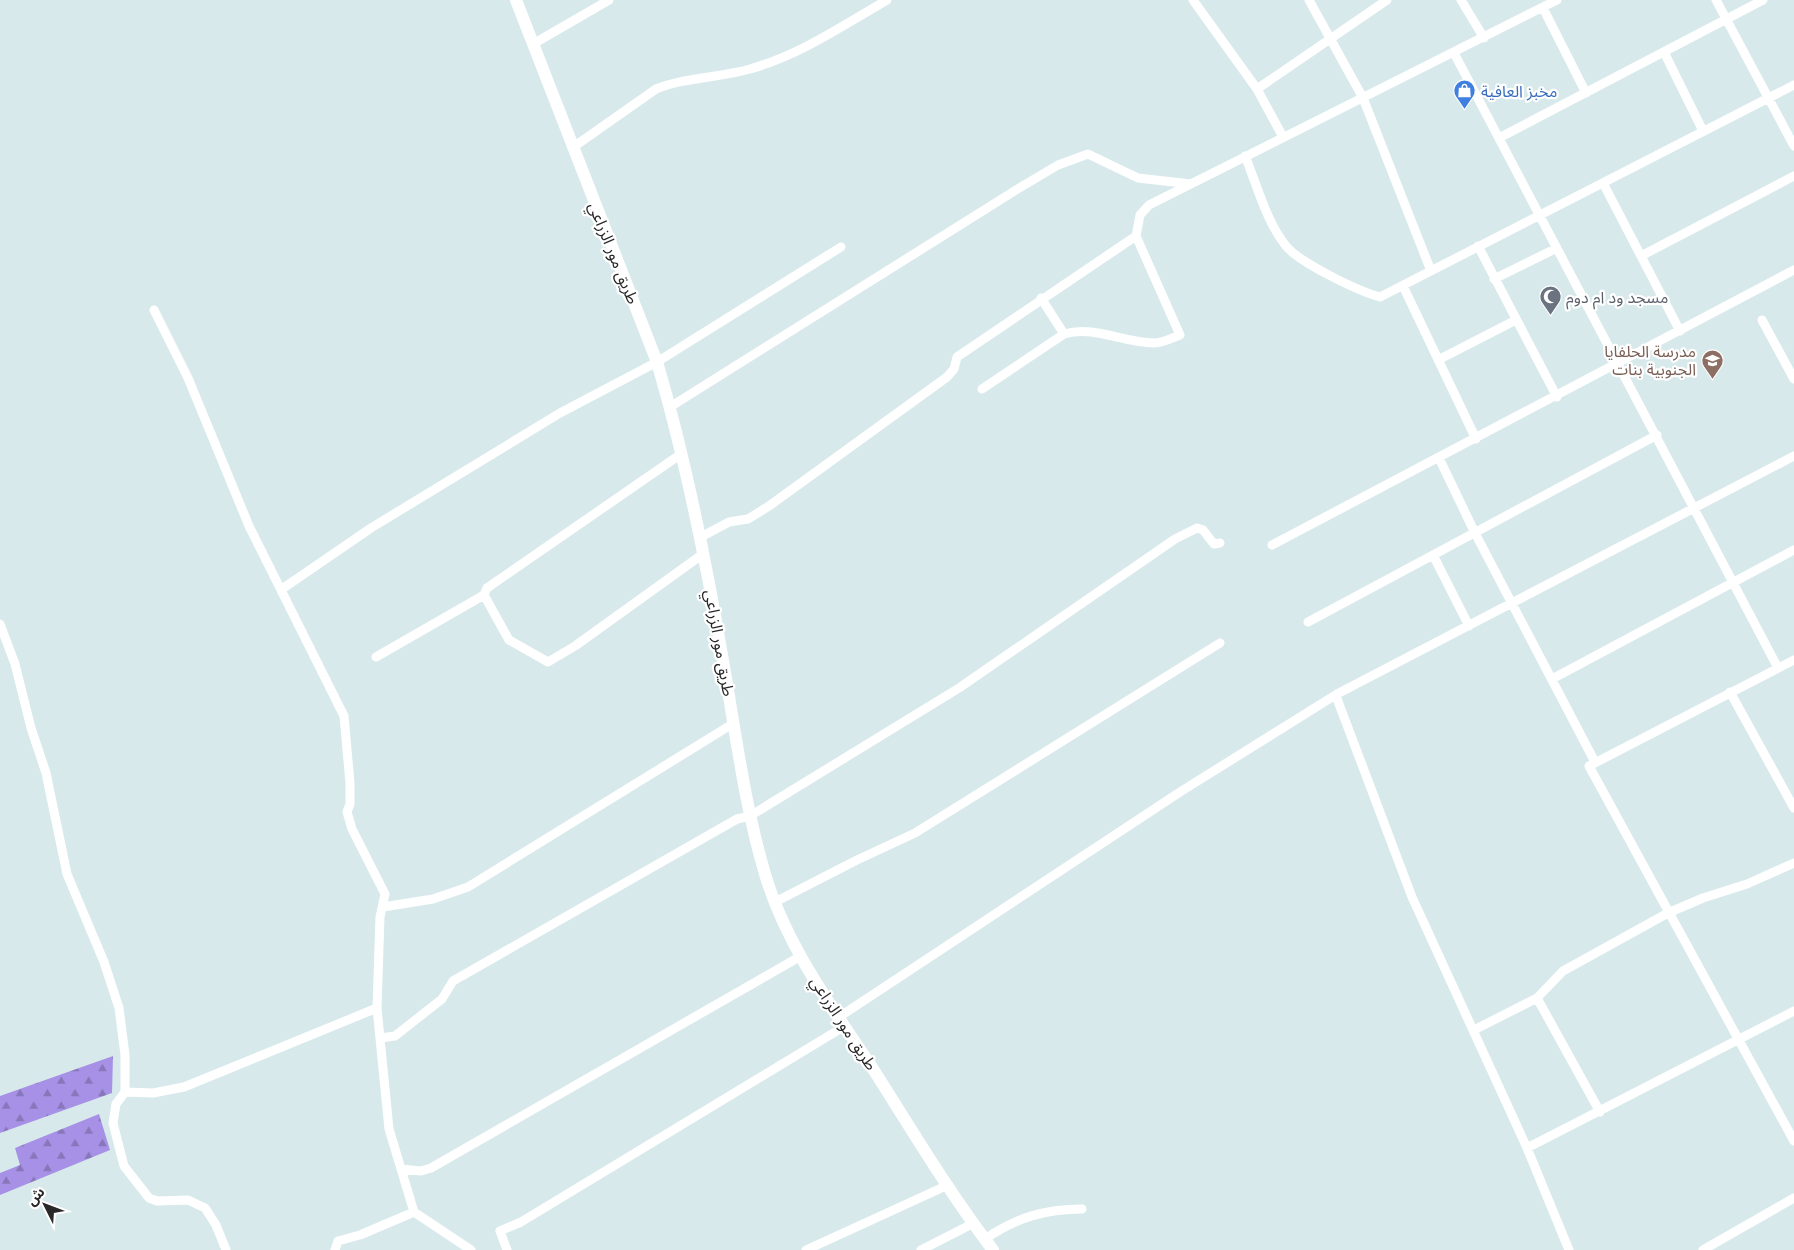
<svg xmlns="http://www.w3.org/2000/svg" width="1794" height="1250" viewBox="0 0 1794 1250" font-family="'Fira Sans','Noto Sans Arabic',sans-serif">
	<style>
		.forest { fill: url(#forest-firs) }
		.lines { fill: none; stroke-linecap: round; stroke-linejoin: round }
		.street { stroke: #fff; stroke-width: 9 }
		.secondary { stroke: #fff; stroke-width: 12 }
		.labels { text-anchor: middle; stroke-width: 4.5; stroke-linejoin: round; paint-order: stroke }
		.shop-label { font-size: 16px; fill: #366cbe; stroke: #fff; text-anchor: start }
		.street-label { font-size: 16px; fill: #282828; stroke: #fff }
		.worship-label { font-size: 16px; fill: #5b616d; stroke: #fff; text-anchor: start }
		.education-label { font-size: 16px; fill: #785e54; stroke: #fff; text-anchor: end }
	</style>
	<defs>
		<pattern id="forest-firs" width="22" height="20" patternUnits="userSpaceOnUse" patternTransform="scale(1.25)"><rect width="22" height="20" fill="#a691e6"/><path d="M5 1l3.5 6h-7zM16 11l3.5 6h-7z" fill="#8776ba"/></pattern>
	</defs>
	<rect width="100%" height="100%" fill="#d8e9ec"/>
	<path class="forest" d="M113,1056L112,1093L0,1133V1096Z
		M99,1114L110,1150L0,1195V1173L20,1165L15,1148Z"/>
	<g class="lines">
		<path class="street" d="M1193,0L1257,89L1283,137
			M1309,0L1363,98L1431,271
			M1461,0L1484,38
			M1716,0L1794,146
			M1543,8L1586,93
			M533,44L609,0
			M1664,52L1703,131
			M1454,53L1778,668
			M1257,89L1387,0
			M1499,138L1763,0
			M572,148L656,89C686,77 719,78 750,69C800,55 842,26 887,0
			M1245,156C1257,185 1266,221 1286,246C1300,263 1358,291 1380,297L1794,85
			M1603,183L1680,331
			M1478,246L1557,397
			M1641,256L1794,176
			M1494,279L1557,248
			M1403,286L1476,439
			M1041,298L1064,334
			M154,310L188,378L249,526L344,716L350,783V804L347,812L352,829L385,894L380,917L377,1008L389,1129L414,1212L471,1250
			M1762,320L1794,379
			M1438,360L1516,320
			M982,389L1064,334C1095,325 1123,343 1154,343C1163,343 1172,338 1180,335L1136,236L1140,215L1149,205L1557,0
			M670,407L1016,190L1058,165L1088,154L1138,178L1191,184
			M1439,458L1475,533L1595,762
			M699,538L729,522L748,519L769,506L947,377L954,369L957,357L1136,236
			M1272,545L1794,270
			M1433,555L1469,626
			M282,589L371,528L560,413L657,362L841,247
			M484,595L509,640L548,662L575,646L703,554
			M1308,622L1657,435
			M0,624L15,664L31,728L46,773L67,874L104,962L119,1008L125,1055V1092L116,1104L113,1123L124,1166L149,1198L157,1201L188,1200L205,1208L216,1225L226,1250
			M376,657L484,595L487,588L681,454
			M1794,660L1589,766L1794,1141
			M1552,679L1794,550
			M1730,692L1794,808
			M1336,696L1412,897L1527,1148L1569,1250
			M775,902L857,860L915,833L1220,643
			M383,907L433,899L468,887L734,723
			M1537,998L1600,1112
			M839,1017L1180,792L1337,694L1794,456
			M1474,1030L1537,998L1563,971L1668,913L1703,898L1747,884L1794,863
			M380,1038L395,1036L442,999L453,981L737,819L750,816L959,688L1175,539L1197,528L1203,530L1214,544L1220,543
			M125,1092L153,1093L184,1087L377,1008
			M1527,1148L1794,1011
			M401,1169L421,1171L431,1168L801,956
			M985,1239C1015,1218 1045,1209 1082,1209
			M335,1250L338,1241L360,1235L414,1212
			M507,1250L500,1231L521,1222L845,1026
			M806,1250L948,1185
			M921,1250L974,1223
			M1703,1250L1794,1198"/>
		<path class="secondary" d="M516,0L657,362C685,457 705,556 722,655C735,728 744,803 765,874C786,946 834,1010 875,1072C913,1132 950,1194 993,1250"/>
	</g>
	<defs>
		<symbol id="shop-pin" viewBox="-11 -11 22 30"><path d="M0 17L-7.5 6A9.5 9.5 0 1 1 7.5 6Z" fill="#3f7fe0" stroke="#fff"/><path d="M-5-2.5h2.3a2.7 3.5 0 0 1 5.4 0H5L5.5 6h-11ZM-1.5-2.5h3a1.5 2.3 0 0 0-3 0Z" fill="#fff"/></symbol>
		<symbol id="mosque-pin" viewBox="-11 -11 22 30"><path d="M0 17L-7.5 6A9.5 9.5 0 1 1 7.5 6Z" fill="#6b7280" stroke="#fff"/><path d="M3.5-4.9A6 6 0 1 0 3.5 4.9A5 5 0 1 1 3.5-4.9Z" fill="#fff"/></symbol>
		<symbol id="school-pin" viewBox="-11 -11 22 30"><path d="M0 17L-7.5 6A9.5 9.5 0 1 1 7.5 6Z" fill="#8d6e63" stroke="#fff"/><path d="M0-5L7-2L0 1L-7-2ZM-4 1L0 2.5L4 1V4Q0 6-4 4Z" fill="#fff"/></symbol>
	</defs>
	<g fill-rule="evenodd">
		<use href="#shop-pin" x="1452" y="78" width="25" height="34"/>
		<use href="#mosque-pin" x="1538" y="284" width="25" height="34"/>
		<use href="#school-pin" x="1700" y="348" width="25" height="34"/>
	</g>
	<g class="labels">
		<g class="shop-label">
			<text x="1481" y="97">مخبز العافية</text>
		</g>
		<g class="street-label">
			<text transform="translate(614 253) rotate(68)" y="6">طريق مور الزراعي</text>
			<text transform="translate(720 643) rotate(80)" y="6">طريق مور الزراعي</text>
			<text transform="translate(844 1023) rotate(57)" y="6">طريق مور الزراعي</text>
		</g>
		<g class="worship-label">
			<text x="1566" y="303">مسجد ود ام دوم</text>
		</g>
		<g class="education-label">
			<text x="1696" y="357">مدرسة الحلفايا<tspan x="1696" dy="18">الجنوبية بنات</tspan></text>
		</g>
	</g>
	<g transform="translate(45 1205) rotate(312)" stroke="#ffffff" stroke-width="4" paint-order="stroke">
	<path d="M0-4L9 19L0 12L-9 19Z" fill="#282828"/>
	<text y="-8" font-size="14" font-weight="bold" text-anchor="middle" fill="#282828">ش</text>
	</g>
</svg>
